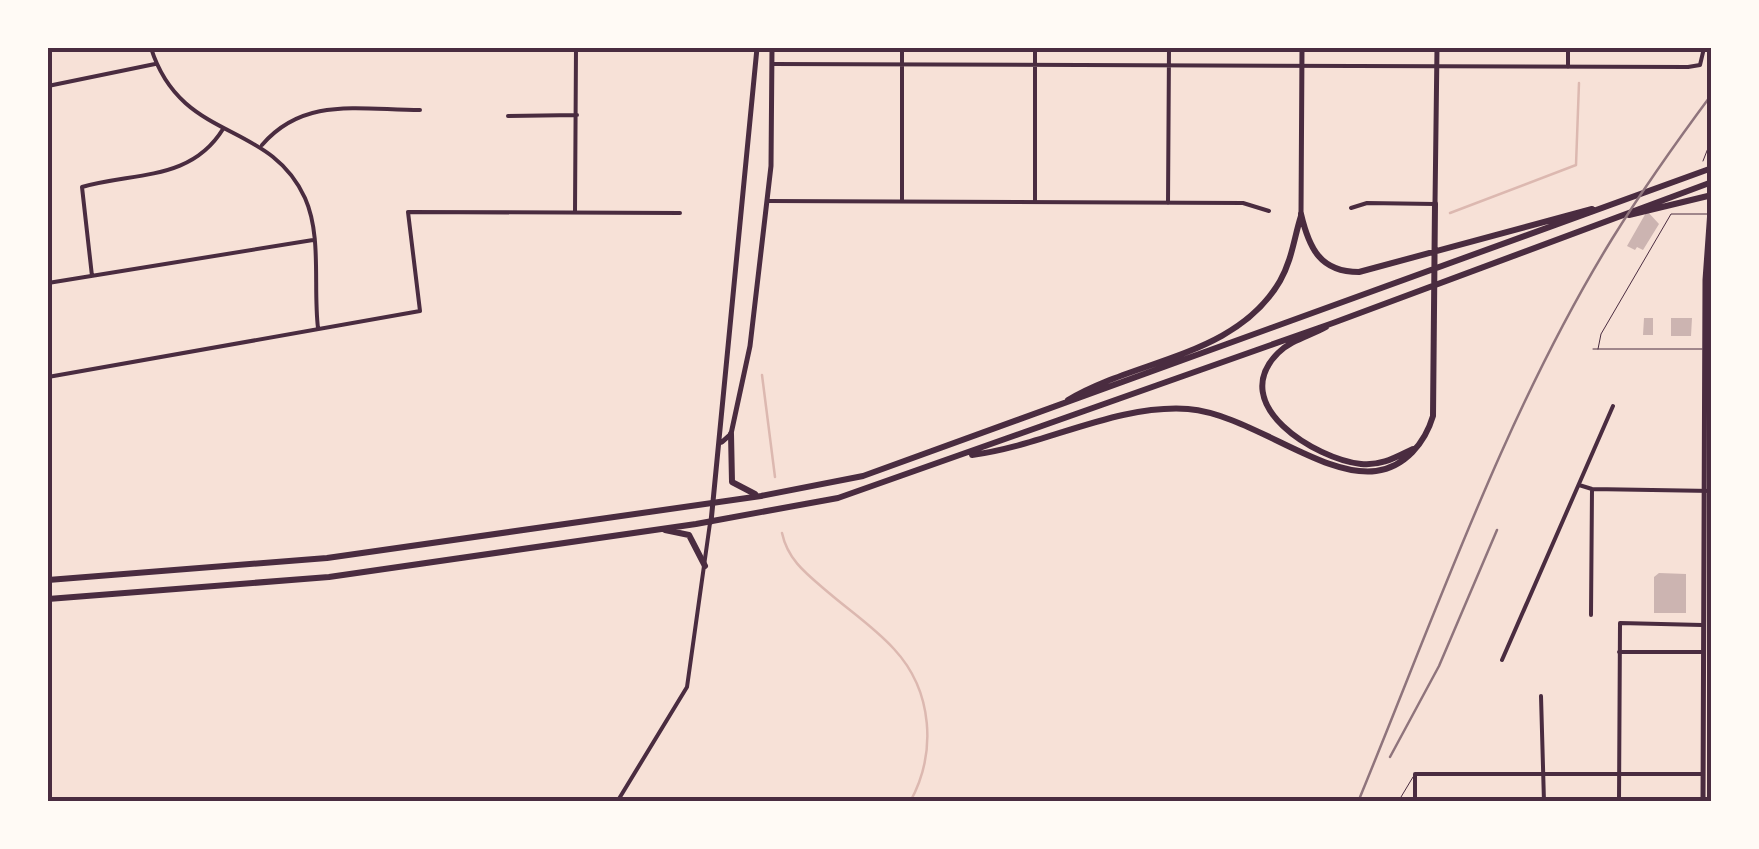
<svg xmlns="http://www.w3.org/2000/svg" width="1759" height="849" viewBox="0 0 1759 849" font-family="Arial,sans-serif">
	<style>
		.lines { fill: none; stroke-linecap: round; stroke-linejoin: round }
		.stream { stroke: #dcb8b0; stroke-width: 2.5 }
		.building { fill: #ccb4b1 }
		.path { stroke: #4a2c40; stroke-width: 1 }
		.service { stroke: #4a2c40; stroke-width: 1 }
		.minor { stroke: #4a2c40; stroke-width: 4 }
		.tertiary { stroke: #4a2c40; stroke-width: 5 }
		.secondary { stroke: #4a2c40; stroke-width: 5 }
		.trunk { stroke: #4a2c40; stroke-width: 6 }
		.rail { stroke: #8f747c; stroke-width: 2.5 }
		.neatline { fill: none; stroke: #4a2c40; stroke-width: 4 }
	</style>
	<rect width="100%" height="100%" fill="#f7e1d7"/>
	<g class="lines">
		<path class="stream" d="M1450,213L1576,165L1579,83
			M762,375L775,477
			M782,533C788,561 808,575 829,593C850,611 875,628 894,649C933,691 937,753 910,802"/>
	</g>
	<path class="building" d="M1647,211L1659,224L1643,250L1637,247L1635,250L1627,246Z
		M1644,318H1653V335H1643Z
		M1671,318H1692L1691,336H1671Z
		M1659,573L1686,574V613H1654V577Z"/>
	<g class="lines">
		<path class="path" d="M1703,161L1712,138"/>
		<path class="service" d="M1593,349H1702
			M1598,349L1601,334L1671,214H1707
			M1398,802L1413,777"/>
		<path class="minor" d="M151,48C181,143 269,119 305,198C322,236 313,287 318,328
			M772,64L1688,67L1700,65L1704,48
			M1568,67V48
			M48,86L155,64
			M508,116L577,115
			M262,145C304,96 360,110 420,110
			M767,201L1243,203L1269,211
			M902,201V48
			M1035,202V48
			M1168,203L1169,48
			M1351,208L1367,203L1435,204
			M575,212L576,48
			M92,276L82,187C135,172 191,181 223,129
			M48,283L313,240
			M48,377L420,311L408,212L680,213
			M1579,485L1592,489L1712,491
			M1591,615L1592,489
			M1619,652H1704
			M1502,660L1613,406
			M1541,696L1544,802
			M617,802L687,687L710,523
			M1415,802V774H1703
			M1619,802L1620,623L1702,625"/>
		<path class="tertiary" d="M1435,204L1437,48
			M1301,214L1302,48"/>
		<path class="secondary" d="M722,442L731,434L750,346L771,166L772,48
			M711,522L757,48
			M1703,802L1705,280L1711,196"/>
		<path class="trunk" d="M1301,214C1309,248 1320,272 1359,272L1592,209
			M1629,215L1712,195
			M1326,327C1310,336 1291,340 1278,353C1226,405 1316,459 1361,464C1382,466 1396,457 1413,449
			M1068,400C1136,359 1236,357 1280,281C1292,260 1294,238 1301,216
			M731,434L732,482L755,494
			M972,455C1044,446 1115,404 1188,409C1250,414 1322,478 1376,471C1405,467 1425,443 1433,416L1435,204
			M665,530L689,535L705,566
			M48,580L327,558L761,496L863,476L1712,168
			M48,599L329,577L696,524L838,498L1333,323L1712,182"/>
		<path class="rail" d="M1390,757L1439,666L1497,530
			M1358,802C1436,613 1505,413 1612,239C1643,189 1677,141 1712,94"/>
	</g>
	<rect width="1759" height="849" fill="none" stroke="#fffaf5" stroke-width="100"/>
	<rect x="50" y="50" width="1659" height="749" class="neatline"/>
</svg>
